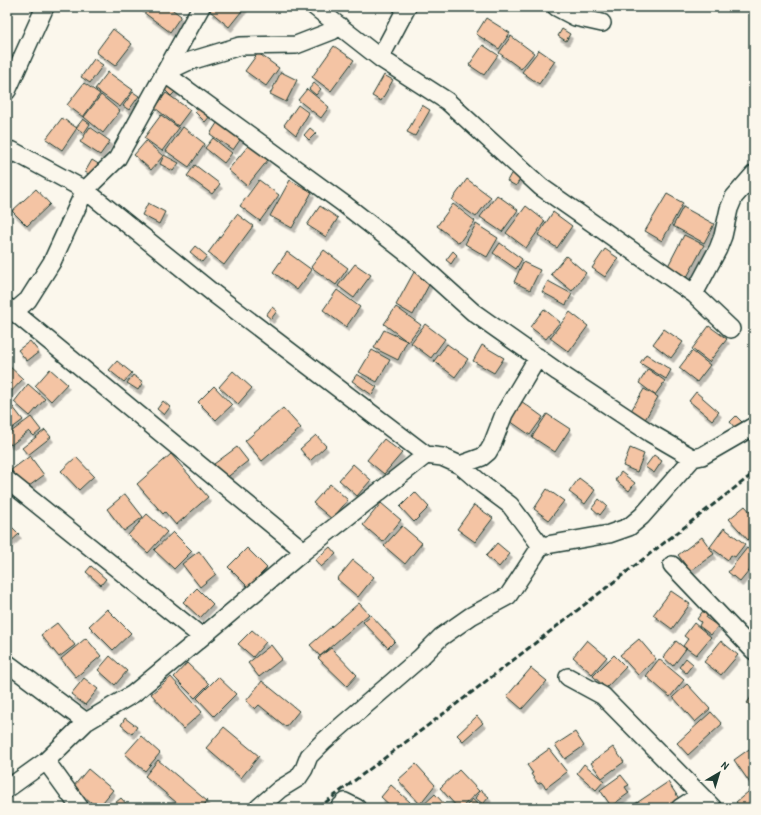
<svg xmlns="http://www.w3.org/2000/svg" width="761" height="815" viewBox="0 0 761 815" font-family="'Patrick Hand',sans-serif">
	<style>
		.building { fill: #f4c4a4; stroke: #1f3d34; filter: url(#shadow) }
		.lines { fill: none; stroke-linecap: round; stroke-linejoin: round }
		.minor-casing { stroke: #1f3d34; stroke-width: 20 }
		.minor { stroke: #fbf7ec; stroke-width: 17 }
		.rail { stroke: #1f3d34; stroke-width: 3; stroke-dasharray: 6 3; stroke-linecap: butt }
	</style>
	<defs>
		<filter id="shadow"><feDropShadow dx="2.5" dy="4.5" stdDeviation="0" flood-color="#0004"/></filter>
	</defs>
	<rect width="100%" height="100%" fill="#fbf7ec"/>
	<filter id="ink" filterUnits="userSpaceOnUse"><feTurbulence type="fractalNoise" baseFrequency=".025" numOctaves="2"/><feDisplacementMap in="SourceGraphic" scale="8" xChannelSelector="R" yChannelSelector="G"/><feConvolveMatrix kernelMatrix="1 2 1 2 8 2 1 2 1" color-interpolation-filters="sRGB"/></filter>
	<g filter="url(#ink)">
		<path class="building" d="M147,7H169L181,16L170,32L143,12Z
			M214,7H245L229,27L210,11Z
			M486,18L510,33L499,49L476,34Z
			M113,29L132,44L115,66L96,52Z
			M562,29L570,34L566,41L558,36Z
			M511,36L534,53L521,69L499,53Z
			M483,45L498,55L484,75L469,65Z
			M334,46L354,60L331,91L312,77Z
			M539,50L555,61L539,84L522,72Z
			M258,53L279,68L266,86L245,71Z
			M94,59L103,65L90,83L81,77Z
			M108,72L133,90L120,107L95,89Z
			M281,72L297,80L286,102L270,94Z
			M384,75L393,80L381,101L372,96Z
			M171,81L179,88L171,96L164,89Z
			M84,83L100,94L83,117L67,105Z
			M314,83L321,89L316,95L309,89Z
			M307,89L329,107L321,118L298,100Z
			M133,92L139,96L129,110L123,106Z
			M166,93L190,110L178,126L155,108Z
			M101,95L120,111L103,133L84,117Z
			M298,105L309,113L296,135L284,125Z
			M422,105L430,110L415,136L407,132Z
			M202,106L211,115L205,122L195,112Z
			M161,115L179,128L162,151L144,138Z
			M62,118L77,128L62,150L46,139Z
			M83,119L90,124L84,133L76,128Z
			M219,120L242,137L233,150L210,134Z
			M90,127L110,141L100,155L80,142Z
			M183,127L205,144L189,167L166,151Z
			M310,128L316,133L309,140L304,135Z
			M213,138L232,153L224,163L205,148Z
			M146,141L163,156L151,170L134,155Z
			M249,145L268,160L247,186L228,170Z
			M164,155L179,163L173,171L160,164Z
			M92,160L100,165L94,177L85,172Z
			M195,165L220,184L212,194L187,176Z
			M512,172L521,177L516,186L507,181Z
			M467,179L491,197L476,217L452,200Z
			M259,180L279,195L260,221L240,206Z
			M290,180L312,192L292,228L270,216Z
			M36,189L50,204L27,226L12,211Z
			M667,194L683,203L662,241L645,231Z
			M497,195L518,210L502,232L480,217Z
			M148,203L165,212L159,224L142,215Z
			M453,204L475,221L459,243L437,226Z
			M320,206L338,218L326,237L307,225Z
			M526,206L545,221L526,248L506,233Z
			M683,207L714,224L704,243L673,226Z
			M553,212L572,226L557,248L538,235Z
			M237,214L253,226L224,265L208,253Z
			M476,224L498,238L487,257L465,244Z
			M684,235L704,245L687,277L668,266Z
			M500,243L522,259L516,269L493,253Z
			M195,246L207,256L202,262L190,252Z
			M605,249L618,258L605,277L592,268Z
			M324,250L348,268L336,285L311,267Z
			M453,251L457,255L451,264L446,260Z
			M287,252L312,270L297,290L273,272Z
			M566,256L586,273L572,291L551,274Z
			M523,262L540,270L530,290L514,282Z
			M355,264L371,275L354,298L338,286Z
			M414,272L431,281L413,315L396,305Z
			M548,281L572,294L566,305L542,292Z
			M337,290L360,307L346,327L323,310Z
			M272,307L277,311L271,319L266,315Z
			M396,307L421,325L408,342L384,324Z
			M544,309L560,322L546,339L530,327Z
			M570,312L588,326L569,352L550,338Z
			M425,324L445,339L431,358L411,343Z
			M709,326L727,339L709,362L692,349Z
			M664,329L683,342L671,358L653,344Z
			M384,330L407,341L398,360L374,348Z
			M30,341L39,352L27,361L18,350Z
			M447,344L468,359L455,377L434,361Z
			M482,345L504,358L494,373L473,361Z
			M372,350L390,360L377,382L359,372Z
			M692,351L710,365L697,382L679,368Z
			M646,354L671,370L666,379L640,363Z
			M117,361L132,373L124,382L109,370Z
			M7,364L23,379L7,396Z
			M50,369L67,384L51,401L35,386Z
			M648,369L665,381L655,395L639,383Z
			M233,371L252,388L238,404L219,387Z
			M357,374L377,387L372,395L352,381Z
			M133,375L143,382L138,390L127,383Z
			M28,384L45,399L30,416L14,402Z
			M214,386L232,405L216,420L198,402Z
			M644,389L658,397L643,423L629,414Z
			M696,392L719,412L712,420L689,401Z
			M163,401L170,407L164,415L157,409Z
			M521,401L543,417L530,435L507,419Z
			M13,407L23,420L7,432V411Z
			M283,408L301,428L262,461L245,441Z
			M547,414L570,429L555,452L532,437Z
			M736,416L742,422L735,428L730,422Z
			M31,417L41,430L34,436L29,431L11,445L7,440V435Z
			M45,430L51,437L28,455L22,448Z
			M316,435L326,446L310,461L300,449Z
			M384,439L402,453L384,474L367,460Z
			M237,447L248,461L225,479L214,464Z
			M630,448L644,454L637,472L623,466Z
			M171,454L208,497L176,525L165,512L163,514L137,484Z
			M654,455L662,461L654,473L645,467Z
			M30,456L44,475L25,489L11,470Z
			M76,457L94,476L79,490L61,471Z
			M353,464L371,480L357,496L339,480Z
			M621,472L635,483L629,491L615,480Z
			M579,478L595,490L585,504L569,492Z
			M330,484L348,500L332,519L313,503Z
			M547,489L564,501L549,520L534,509Z
			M415,492L429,507L414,522L400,507Z
			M125,494L143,517L124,531L107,509Z
			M599,499L607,506L600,515L592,508Z
			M381,503L401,520L383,542L363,525Z
			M474,505L493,518L475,542L457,529Z
			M745,506L754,516V535L748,540L729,519Z
			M147,514L167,532L148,553L128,535Z
			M7,522L19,534L7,545Z
			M402,526L422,543L405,564L384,546Z
			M724,528L745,544L735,557L731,555L728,560L710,547Z
			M173,532L192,551L174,569L154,550Z
			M702,537L714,554L690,571L678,555Z
			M497,543L510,554L499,567L486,556Z
			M330,547L336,554L321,567L315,560Z
			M247,548L267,568L248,587L228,567Z
			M747,548L754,554V565L740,582L728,572Z
			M199,551L216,574L200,587L182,564Z
			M353,560L374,577L358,597L337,579Z
			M91,566L106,579L101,585L86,572Z
			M197,588L213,604L200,618L183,602Z
			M671,591L690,604L672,629L653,615Z
			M359,603L369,614L320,656L310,645Z
			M107,609L131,633L113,650L89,626Z
			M703,611L708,615L706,618L718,626L711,635L699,626L701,622L697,619Z
			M371,615L395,641L388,648L363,622Z
			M57,623L75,645L59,657L41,635Z
			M694,623L711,637L696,655L683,646L688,639L684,636Z
			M252,630L266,642L253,657L238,644Z
			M86,638L101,656L76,677L61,659Z
			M639,639L656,659L638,675L620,655Z
			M587,640L607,657L592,674L573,657Z
			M676,641L686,649L673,666L663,657Z
			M721,641L738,655L721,675L704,662Z
			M271,645L282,659L259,677L248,663Z
			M331,648L357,675L347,686L318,658Z
			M614,655L626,667L606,688L593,676Z
			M110,656L127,671L115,685L98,670Z
			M686,658L693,664L686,673L679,667Z
			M659,659L684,680L670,697L646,676Z
			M187,663L209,684L195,698L174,677Z
			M531,668L547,681L522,709L507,696Z
			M171,677L202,712L183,729L151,694Z
			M218,677L236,694L214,716L197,698Z
			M84,678L98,689L85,705L71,694Z
			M262,681L299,711L286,727L259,705L255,709L246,701Z
			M687,684L710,709L695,722L673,697Z
			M754,693V708L747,703Z
			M711,712L722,724L688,755L677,743Z
			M477,716L483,723L463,741L457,735Z
			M125,718L137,727L132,734L121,725Z
			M224,727L259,756L241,778L206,748Z
			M575,732L584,746L565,759L555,745Z
			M141,736L160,753L145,771L125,754Z
			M613,747L624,762L602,778L591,763Z
			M752,747L754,749V780L750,783L734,760Z
			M549,749L567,772L546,788L541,782L538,784L531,774L533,773L527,765Z
			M158,760L207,801L202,808H183L145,776Z
			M416,764L435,785L420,804L398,780Z
			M584,764L604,781L596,790L577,773Z
			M88,769L113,790L98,808L73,787Z
			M459,770L479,791L461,808H458L440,788Z
			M621,775L629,785L625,787L629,793L611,806L600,790Z
			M668,782L682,803L674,808H638L635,804Z
			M391,785L410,802L405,808H393L381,797Z
			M754,787V808H741L736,802Z
			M481,790L489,797L483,804L475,798Z
			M435,794L448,808H420Z
			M121,798L130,808H109Z
			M472,799L480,806L478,808H465Z"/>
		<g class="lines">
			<defs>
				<path id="minor" d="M315,7L380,58L447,101L541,187L694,294L731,329
					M556,7L575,17L602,23
					M340,26L332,31L296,45L240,46L187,62L164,73L344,204L412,257L473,312L558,372L650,433L693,458L702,456L754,426
					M380,58L407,7
					M7,91L45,7
					M7,156L13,151L85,190L213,293L426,455L442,457L460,465L483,485L510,505L541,546
					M694,294L718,249L723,236L729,209L734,197L754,174
					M7,307L14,312L28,300L52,262L85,190L117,159L201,7
					M14,312L304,551
					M460,465L482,457L488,452L492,445L504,414L538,357
					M7,480L202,637
					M672,565L754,651
					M7,663L86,722
					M568,677L603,696L713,808
					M46,761L80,808
					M7,789L46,761L86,722L133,694L202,637L304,551L426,455
					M258,808L280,789L298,778L304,769L309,756L324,741L420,658L441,637L471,616L508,596L541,546L609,534L629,527L642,516L693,458
					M339,808L345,802L357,808
					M680,808L700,795"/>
			</defs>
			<use href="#minor" class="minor-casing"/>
			<use href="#minor" class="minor"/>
			<path class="rail" d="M318,808L467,696L754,473"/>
		</g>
	</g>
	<rect width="761" height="815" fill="none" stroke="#fbf7ec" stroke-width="24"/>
	<rect x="12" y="12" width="737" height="791" fill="none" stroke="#1f3d34" stroke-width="1.5" filter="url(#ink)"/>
	<g transform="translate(719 773) rotate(38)" stroke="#fbf7ec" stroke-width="3" paint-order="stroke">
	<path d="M0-3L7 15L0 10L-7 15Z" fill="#1f3d34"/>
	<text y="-6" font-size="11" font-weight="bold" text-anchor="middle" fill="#1f3d34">N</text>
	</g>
</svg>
